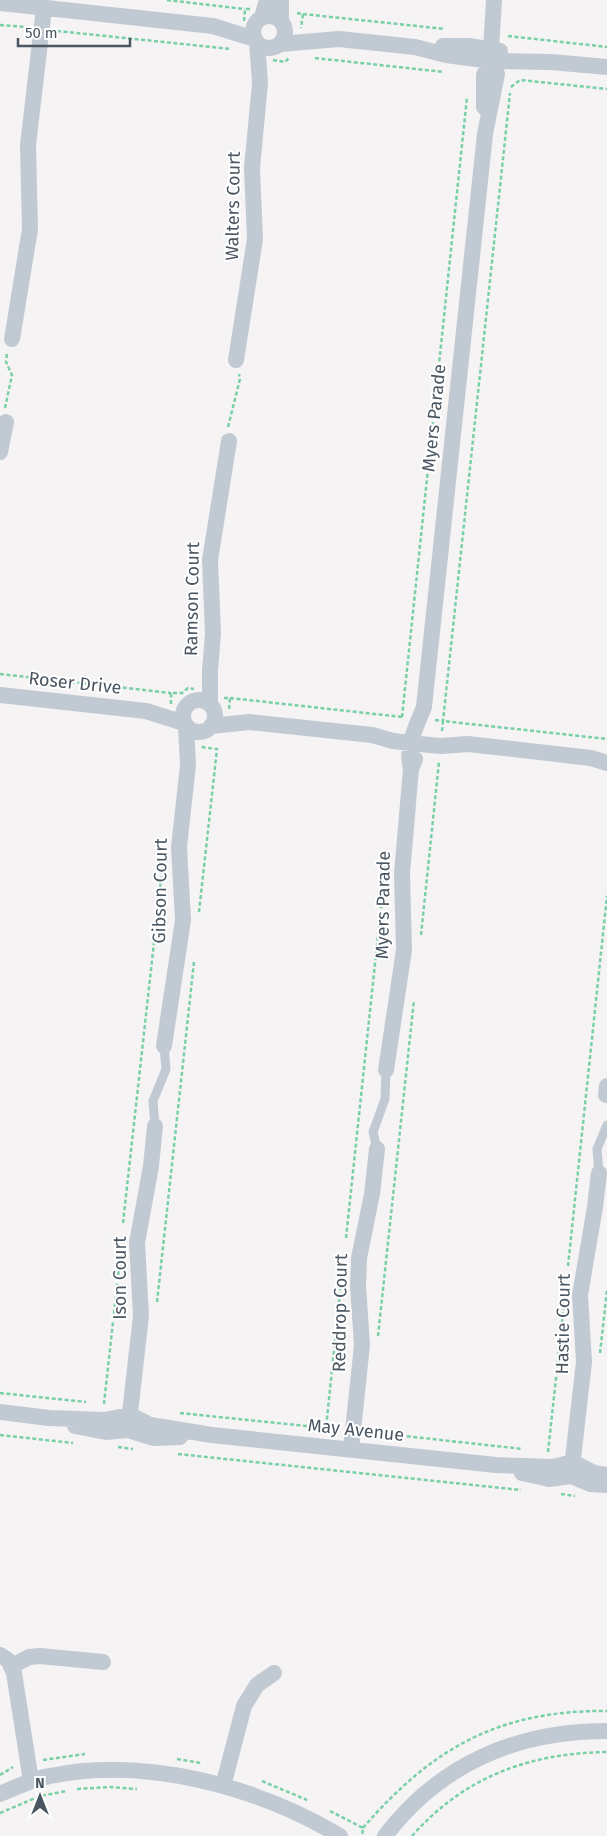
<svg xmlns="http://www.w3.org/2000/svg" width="607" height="1836" viewBox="0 0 607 1836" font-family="'Fira Sans',sans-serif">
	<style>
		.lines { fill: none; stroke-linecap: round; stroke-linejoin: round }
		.path { stroke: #7ad0a6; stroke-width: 2.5; stroke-dasharray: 4 2.5; stroke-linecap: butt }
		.lane { stroke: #c1cad2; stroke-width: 9 }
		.street { stroke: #c1cad2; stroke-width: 16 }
		.labels { text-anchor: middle; stroke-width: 4; stroke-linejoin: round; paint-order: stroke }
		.street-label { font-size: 18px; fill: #4a5661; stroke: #fff }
	</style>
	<rect width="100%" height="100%" fill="#f5f3f3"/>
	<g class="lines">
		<path class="path" d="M167,0L245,9
			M297,13L303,14L301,28
			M303,14L445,29
			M244,21L245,9H250
			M0,25L27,27
			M57,31L231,49
			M508,36L607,47
			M315,58L444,72
			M273,60L285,62L289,58
			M511,87L520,80L607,89
			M5,408L12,375L6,362L7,353
			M228,427L240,379L239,374
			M0,674L171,693
			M224,698H230L229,710
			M230,698L402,717
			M171,704V693H182L188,688L194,689
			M402,717L467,97
			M435,720L443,721L510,93
			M442,731L443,721L607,739
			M199,912L217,749L201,747
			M421,935L439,762
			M123,1223L163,861
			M346,1238L387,850
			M568,1266L607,896
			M157,1302L194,962
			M378,1336L414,1000
			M600,1353L607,1290
			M0,1393L86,1402
			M104,1404L121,1249
			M180,1413L326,1428
			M337,1429L326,1428L341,1283
			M368,1432L523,1449
			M0,1435L73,1443
			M118,1447L133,1449
			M548,1452L564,1304
			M178,1454L521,1490
			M561,1494L575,1496
			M177,1759L201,1763
			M43,1760L85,1754
			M0,1775L13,1767
			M262,1781L307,1800
			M77,1789L110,1787L137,1789
			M330,1811L363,1828L362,1836
			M0,1813L40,1796L67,1791
			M363,1828C432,1748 499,1710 607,1711
			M412,1836C464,1777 529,1753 607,1752"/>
		<path class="lane" d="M155,1126L153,1101L166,1069L164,1046
			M377,1149L373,1132L385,1099L386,1070
			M599,1173L597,1149L607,1125"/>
		<path class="street" d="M0,3L213,26L255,39
			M253 32a16 16 0 1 1 32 0a16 16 0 1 1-32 0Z
			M262,17L267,0
			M281,20V0
			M280,44L339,39L415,47L446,55L491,61L551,62L607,67
			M443,46H469L500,51
			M484,107V75L491,61
			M12,339L30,229L28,145L44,8
			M236,360L255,239L252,168L260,83L257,42
			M0,452L6,422
			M0,695L146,711L184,723
			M183 716a16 16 0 1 1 32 0a16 16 0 1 1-32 0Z
			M210,704V670L213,634L210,560L229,441
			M211,726L249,722L372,735L393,741L420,744L441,746L468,744L591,758L607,763
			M411,769C405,747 416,727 424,707L485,134L497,74L491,61V50L494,0
			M164,1046L183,920L179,847L188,765L186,726
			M386,1070L404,950L402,873L411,769L415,759
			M606,1095L607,1086
			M0,1412L49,1418L104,1420L130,1415L150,1425L212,1435L496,1465L553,1467L573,1462L594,1473L607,1475
			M75,1426L106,1432L128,1430L154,1438L180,1437
			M128,1430L141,1316L137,1243L151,1166L155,1126
			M351,1449L362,1345L358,1286L359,1258L372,1194L377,1149
			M522,1473L549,1479L571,1476L590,1484L607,1485
			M571,1476L584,1362L580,1295L595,1207L599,1173
			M0,1655L8,1660L14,1673L31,1781
			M12,1666L29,1657L40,1656L103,1662
			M223,1786L244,1706L257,1685L274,1673
			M0,1794C16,1787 33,1779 50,1776C146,1756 258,1787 340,1836
			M385,1836C440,1764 517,1731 607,1731"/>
	</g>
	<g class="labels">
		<g class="street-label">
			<text transform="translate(233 206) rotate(-89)" y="6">Walters Court</text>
			<text transform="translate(434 418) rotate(-84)" y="6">Myers Parade</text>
			<text transform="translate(192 599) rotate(-89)" y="6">Ramson Court</text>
			<text transform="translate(75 683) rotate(6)" y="6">Roser Drive</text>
			<text transform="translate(160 891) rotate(-89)" y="6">Gibson Court</text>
			<text transform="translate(383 905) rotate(-89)" y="6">Myers Parade</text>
			<text transform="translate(120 1278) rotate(-90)" y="6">Ison Court</text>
			<text transform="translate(340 1313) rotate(-89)" y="6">Reddrop Court</text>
			<text transform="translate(563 1324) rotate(-89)" y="6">Hastie Court</text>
			<text transform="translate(356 1430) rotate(6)" y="6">May Avenue</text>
		</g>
	</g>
	<g transform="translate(40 1796)" stroke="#ffffff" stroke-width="4" paint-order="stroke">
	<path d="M0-4L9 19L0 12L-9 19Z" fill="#4a5661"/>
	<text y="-8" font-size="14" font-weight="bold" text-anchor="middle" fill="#4a5661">N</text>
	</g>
	<path d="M18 38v8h112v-8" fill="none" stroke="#4a5661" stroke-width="2.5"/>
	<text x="25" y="38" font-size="15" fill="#4a5661" stroke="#ffffff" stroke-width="4" paint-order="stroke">50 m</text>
</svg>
